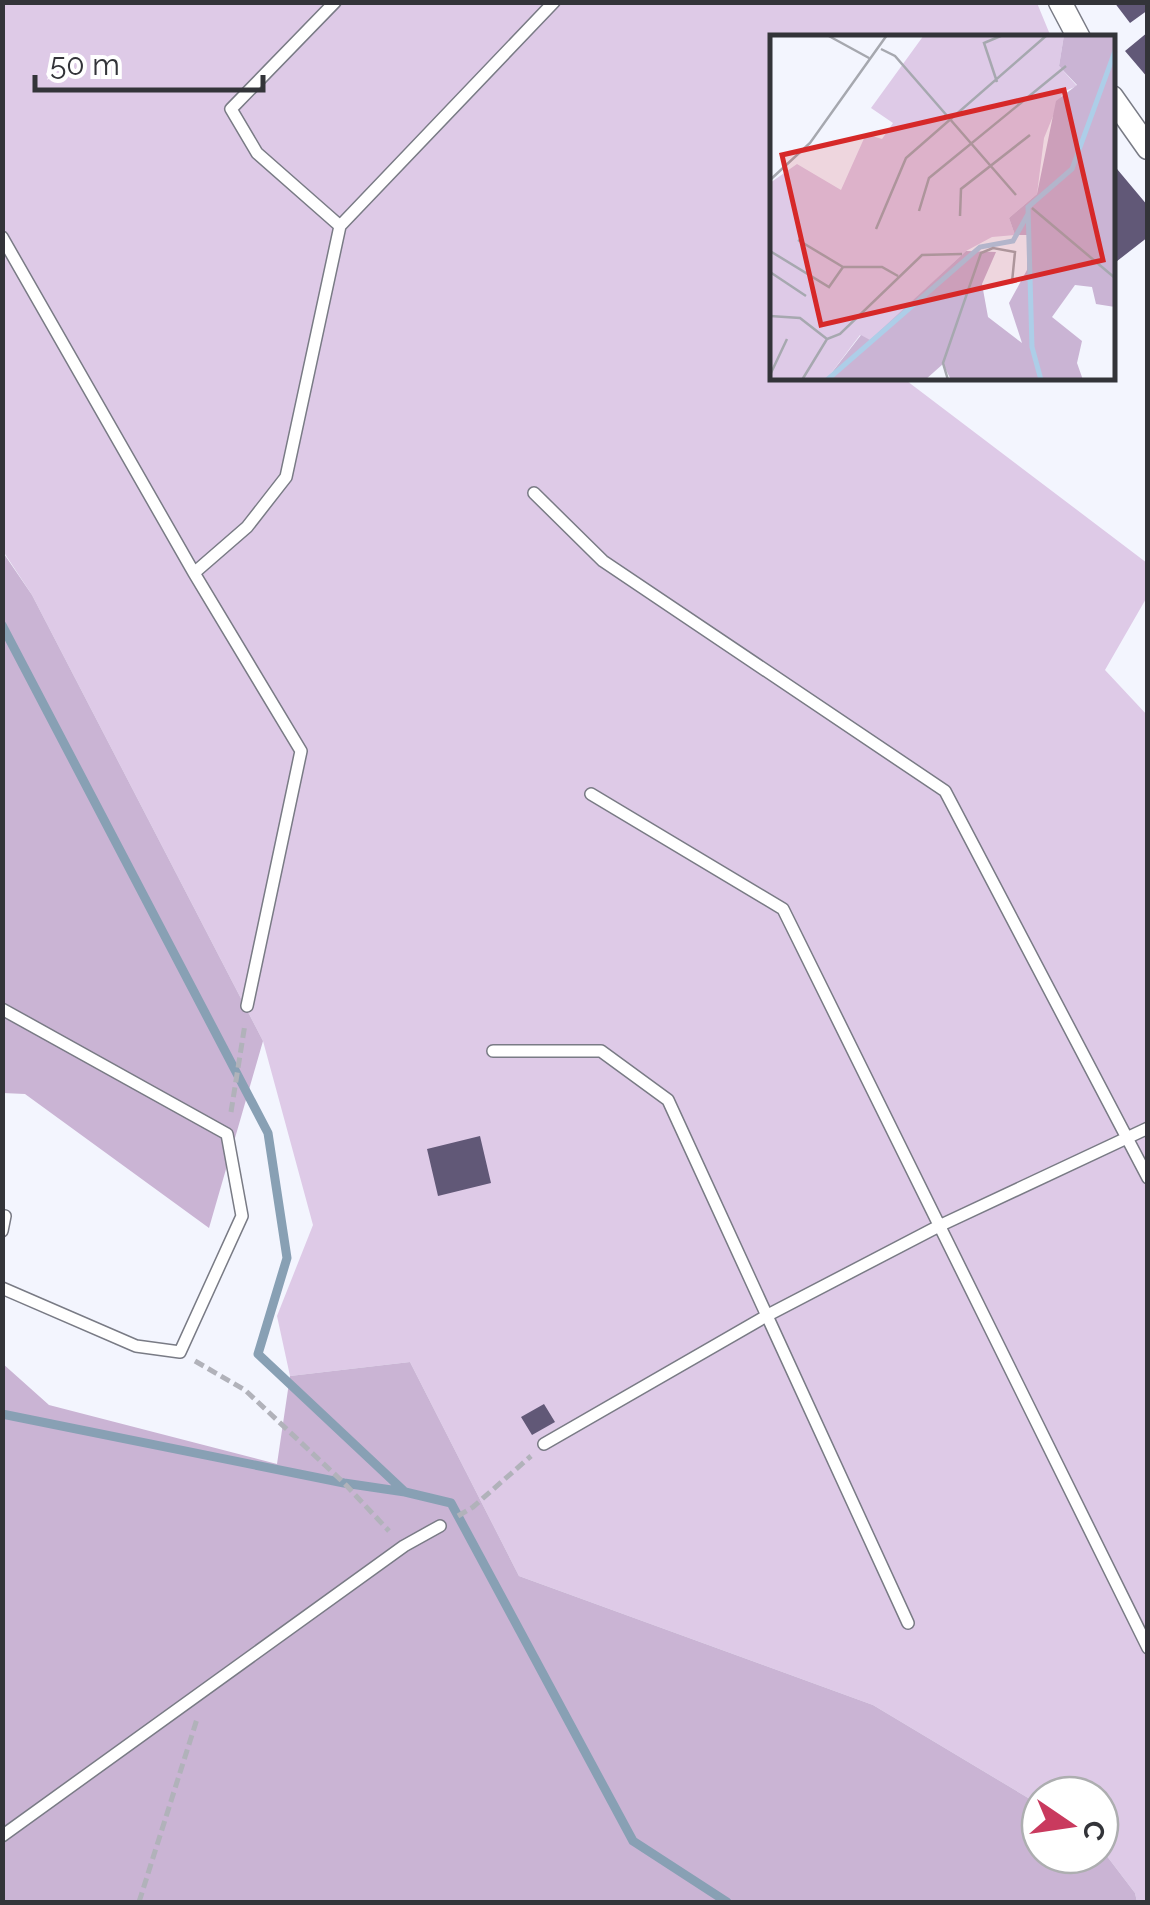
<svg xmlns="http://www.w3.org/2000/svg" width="1150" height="1905" viewBox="0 0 1150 1905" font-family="Raleway,sans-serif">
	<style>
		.green { fill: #decae7 }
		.forest { fill: #cab4d4 }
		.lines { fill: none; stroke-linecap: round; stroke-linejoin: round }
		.stream { stroke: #88a0b4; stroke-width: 9 }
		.building { fill: #615877 }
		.service-casing { stroke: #797b85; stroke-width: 14 }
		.minor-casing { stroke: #797b85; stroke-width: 25 }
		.path { stroke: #b1b2ba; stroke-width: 5; stroke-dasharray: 10 5; stroke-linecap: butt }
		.service { stroke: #fff; stroke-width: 11 }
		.minor { stroke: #fff; stroke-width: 22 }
		.inset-river { fill: none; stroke: #adcee8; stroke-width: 5 }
		.inset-road { fill: none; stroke: #a6a8af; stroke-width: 2.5 }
		.view { fill: #d62828; fill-opacity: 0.15; stroke: #d62828; stroke-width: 5 }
		.inset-edge { fill: none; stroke: #333439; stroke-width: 5 }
	</style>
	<rect width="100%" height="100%" fill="#f3f5fe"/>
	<path class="green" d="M2,3H1037L1051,37L772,38V378H903L1147,563V597L1105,670L1148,716L1147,1902H1137L1135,1893L1100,1847V1795H1040V1805L873,1705L519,1576L410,1362L290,1376L277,1316L313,1225L263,1041L32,595L3,551Z"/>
	<path class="forest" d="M2,551L32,595L263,1041L209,1228L25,1094L3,1093Z
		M410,1362L519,1576L873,1705L1040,1805V1855H1100V1847L1135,1893L1137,1902H3L2,1363L49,1405L277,1464L290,1376Z"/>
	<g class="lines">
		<path class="stream" d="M2,625L268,1133L287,1258L258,1354L405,1492
			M2,1414L344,1483L405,1492L451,1503L633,1841L727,1902"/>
	</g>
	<path class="building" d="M1114,2H1148V10L1130,23Z
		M1148,32V78L1125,51Z
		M1112,163L1148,206V237L1112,265Z
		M480,1136L491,1183L438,1196L427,1149Z
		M544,1404L555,1422L532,1435L521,1417Z"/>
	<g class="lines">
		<defs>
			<path id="service" d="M340,226L554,2
				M2,237L194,573L301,751L247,1006
				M534,493L603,561L945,791L1148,1178
				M194,573L247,527L286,477L340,226L257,153L231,109L335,2
				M591,794L783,909L1148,1648
				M2,1009L227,1134L242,1216L180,1352L136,1346L2,1288
				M493,1051H601L668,1100L908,1623
				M2,1231L5,1216
				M544,1444L768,1315L939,1226L1148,1128
				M2,1836L404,1546L440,1526"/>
			<path id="minor" d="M1060,2L1079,38
				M1112,97L1148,148"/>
		</defs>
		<use href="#service" class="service-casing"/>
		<use href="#minor" class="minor-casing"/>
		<path class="path" d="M231,1112L245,1024
			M195,1361L245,1390L344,1483L389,1531
			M458,1516L473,1507L531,1456
			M139,1902L197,1719"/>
		<use href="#service" class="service"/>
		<use href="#minor" class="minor"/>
	</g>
	<g transform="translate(770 35)">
		<rect width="345" height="345" fill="#f3f5fe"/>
		<path d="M154,0H294L289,31L307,51L293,57L274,103L267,159L239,183L245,200L222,202L196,216L100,306L90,300L56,345H0V148L27,129L71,155L96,99L112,104L123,88L101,73Z" fill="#decae7"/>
		<path d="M294,0H345V272L326,269L322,252L305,250L282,282L312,306L307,328L313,345H181L173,329L155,345H56L91,300L100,305L196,216L226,217L212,249L218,282L252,308L239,268L257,235L258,200H245L239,183L267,159L286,66L307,50L289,31Z" fill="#cab4d4"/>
		<path class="inset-river" d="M57,345L210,212L243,206L258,179M271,345L262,312L258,172L302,134L345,16"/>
		<path class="inset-road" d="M57,0L99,23M111,14L125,21L246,160M227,47L214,8L233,0M0,145L40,108L117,0M262,173L345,243M149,176L159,143L296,31M190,181L191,154L260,100M106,194L136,123L277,0M28,205L73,232M0,216L59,252L73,232H112L128,241M0,237L36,261M0,281L30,283L57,304M0,340L17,304M32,345L57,304L70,299L152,220L192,219M178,345L173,328L211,218L223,213L245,217L242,247L231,248"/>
		<path class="view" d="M294,55L333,225L51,290L12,120Z"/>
		<rect width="345" height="345" class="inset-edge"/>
	</g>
	<rect width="1150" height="1905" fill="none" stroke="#333439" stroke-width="10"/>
	<g transform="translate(1070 1825) rotate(103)"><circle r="48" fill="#ffffff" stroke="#adaeb0" stroke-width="2.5"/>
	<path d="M0-8L18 38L0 25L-18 38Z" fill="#c93a5e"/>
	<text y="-15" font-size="28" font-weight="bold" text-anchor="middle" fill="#333439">С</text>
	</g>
	<path d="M35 75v15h228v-15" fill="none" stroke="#333439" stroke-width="5"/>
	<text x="50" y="75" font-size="30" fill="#333439" stroke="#ffffff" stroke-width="8" paint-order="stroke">50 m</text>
</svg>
